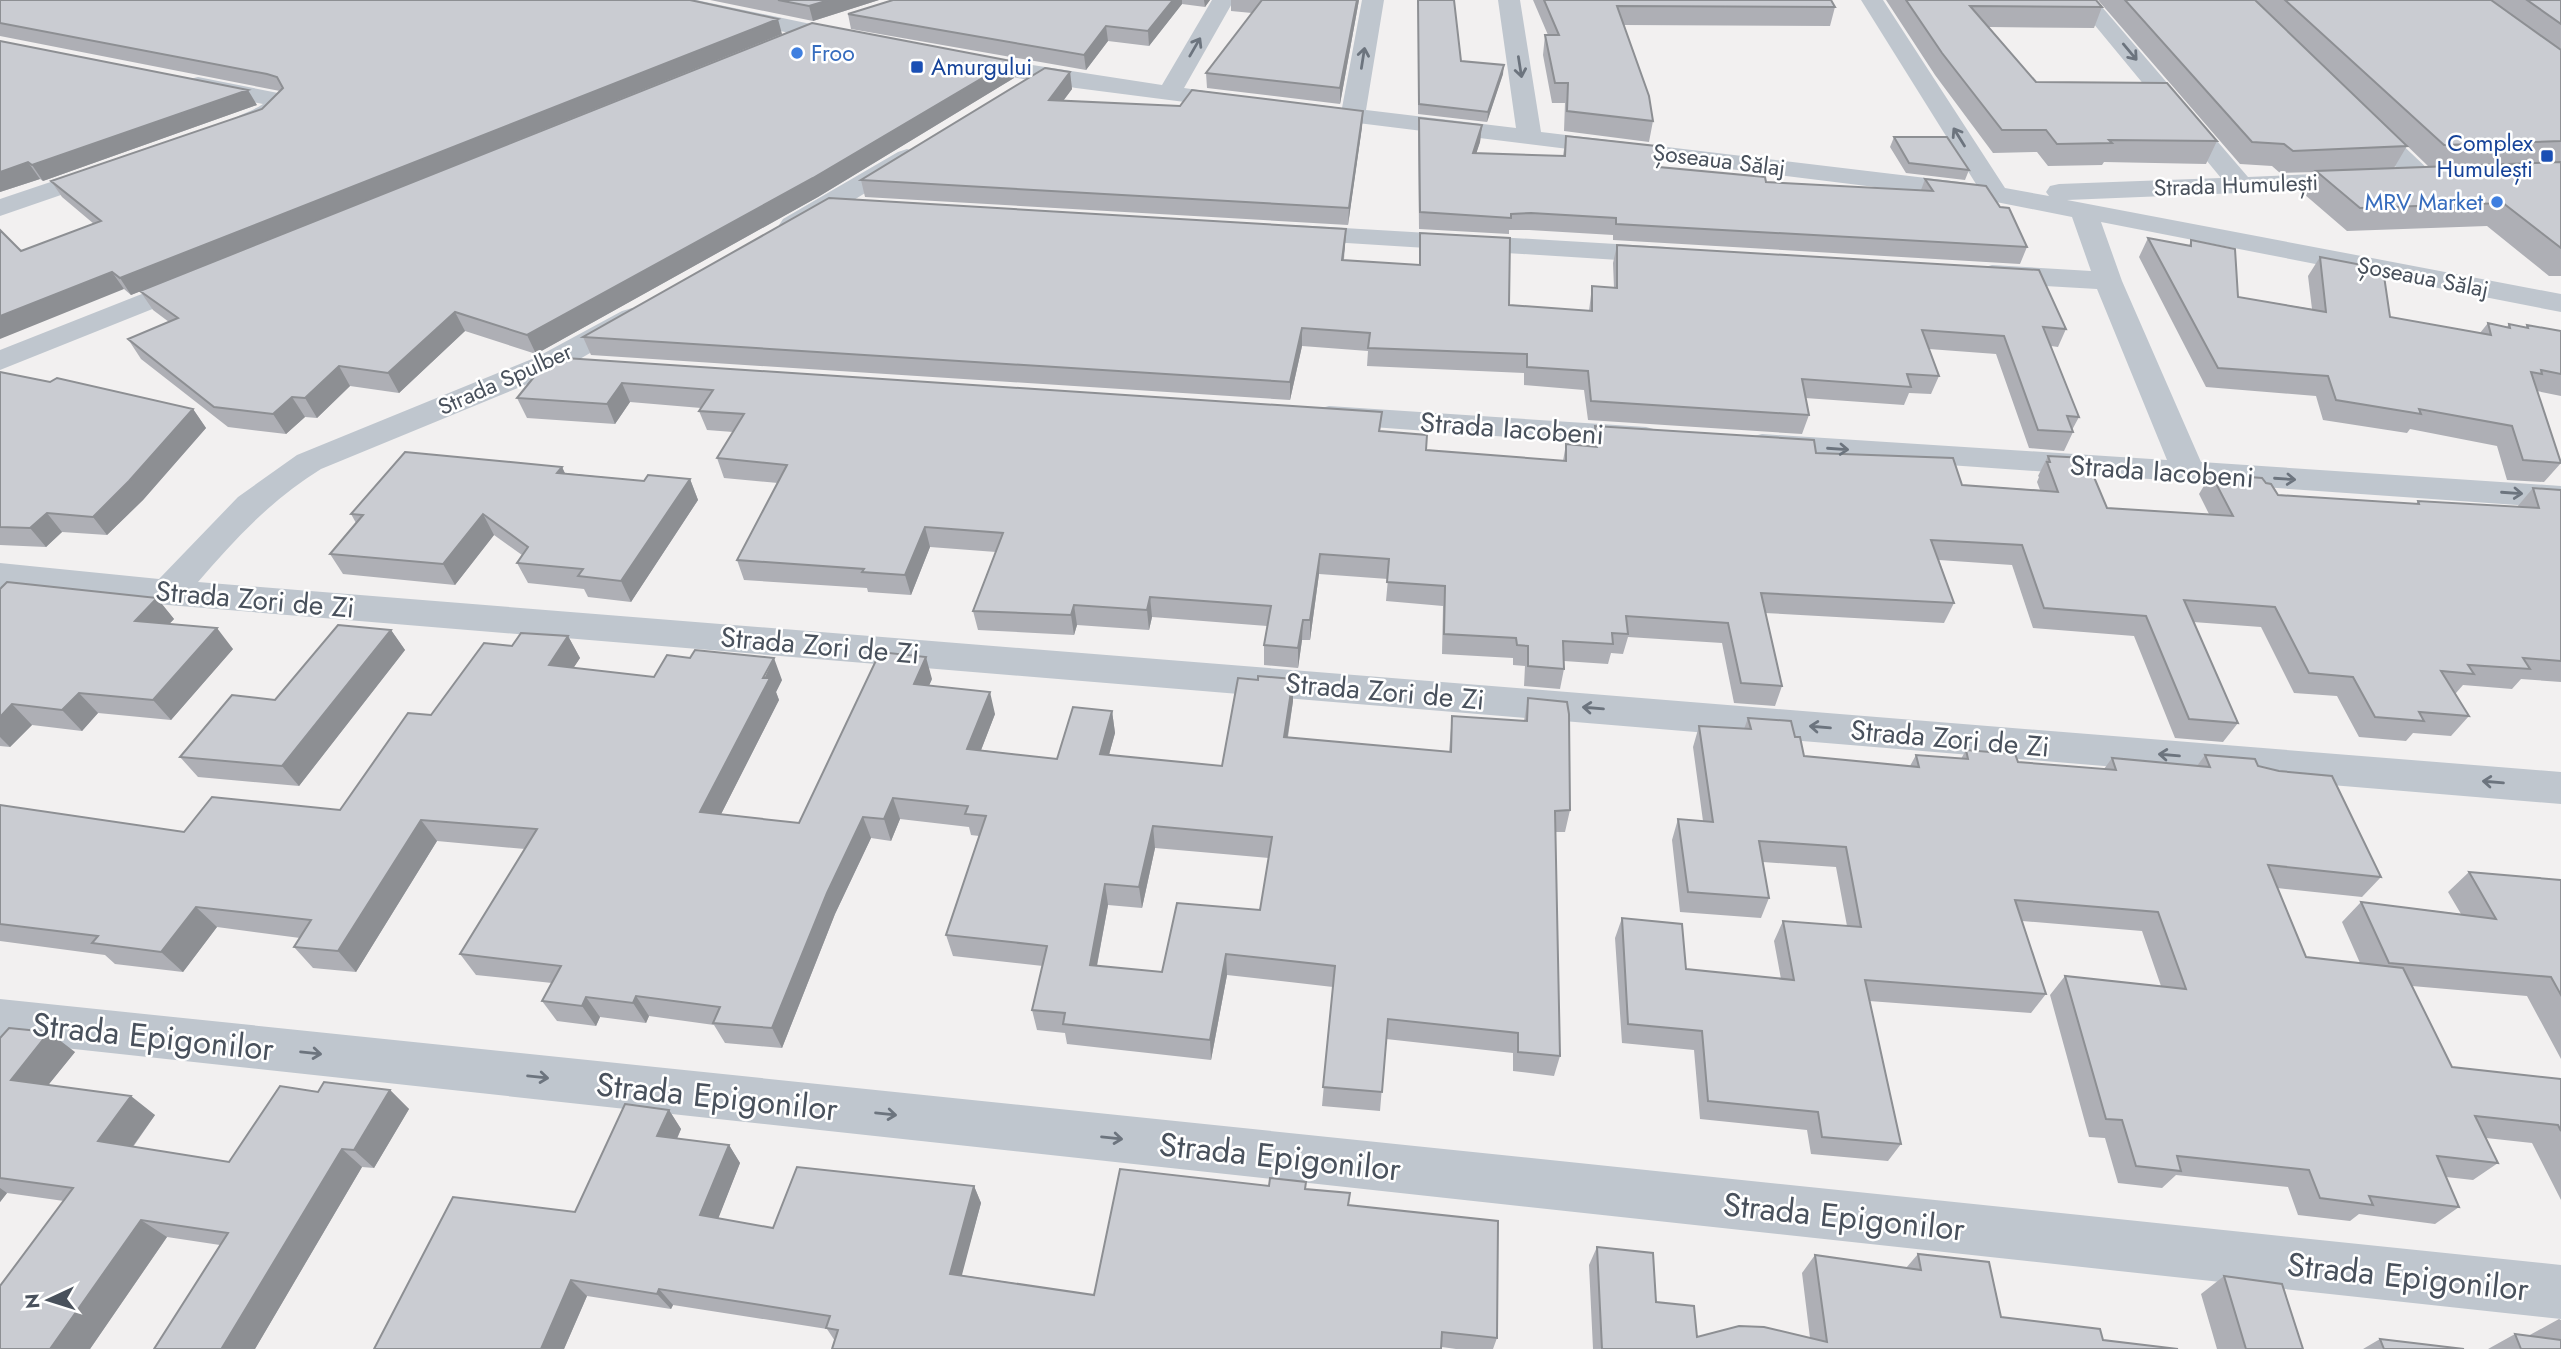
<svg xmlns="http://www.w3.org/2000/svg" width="2561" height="1349" viewBox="0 0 2561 1349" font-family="Jost,sans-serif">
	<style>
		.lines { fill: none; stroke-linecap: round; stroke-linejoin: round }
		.minor { fill: #bfc6ce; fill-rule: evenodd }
		.wall { fill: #aeafb5; fill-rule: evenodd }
		.shaded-wall { fill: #8d8f93 }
		.building { fill: #caccd2; stroke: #8d8f93; stroke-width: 2; fill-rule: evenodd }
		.oneway { stroke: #6c747e }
		.shop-dot { fill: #3f7fe0; stroke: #fff; stroke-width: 2.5 }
		.transit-dot { fill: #1a4fb4; stroke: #fff; stroke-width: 2.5 }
		.labels { text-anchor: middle; stroke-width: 5; stroke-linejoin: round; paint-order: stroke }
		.far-shop-label { font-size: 23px; fill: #366cbe; stroke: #fff; text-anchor: start }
		.far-transit-label { font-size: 23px; fill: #164399; stroke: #fff; text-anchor: start }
		.far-street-label { font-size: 23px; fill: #49515c; stroke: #fff }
		.street-label { font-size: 28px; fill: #49515c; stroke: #fff }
		.near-street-label { font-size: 33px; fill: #49515c; stroke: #fff }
	</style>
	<rect width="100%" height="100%" fill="#f2f0f0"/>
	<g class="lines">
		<path class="minor" d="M655,0H696L849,32L860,39L849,46L666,6Z
			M1212,0H1234L1184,88L1247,97L1251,102L1247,107L1239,109L1076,88L960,68L949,61L960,54L1162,85Z
			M1362,0H1384L1366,110L1516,128L1498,0H1520L1541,132L1976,184L1861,0H1883L2005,188L2049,196L2046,192L2050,186L2059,184L2221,178L2074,0H2096L2248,177L2363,172L2372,174L2376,180L2372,186L2363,188L2067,200L2561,294V312L2101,222L2122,281L2201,462L2561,486V508L1750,451L1746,444L1750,437L1762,434L2167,460L2097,289L1992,283L1982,280L1978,274L1982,268L1992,265L2091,271L2072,217L1996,202L1301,116L1298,111L1301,106L1310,104L1342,108Z
			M198,77L283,94L289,105C278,121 250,135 230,130L227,125C234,115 252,112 263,104L190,89L186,84L190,79Z
			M2363,114L2372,116L2431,172L2435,178L2431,184H2413L2354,126L2351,121L2354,116Z
			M907,149L916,152L920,157L916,162L803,231H783L779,225L783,219L898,152Z
			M107,163L116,166L120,171L116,176L0,216V199Z
			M1293,225L1666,247L1676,249L1680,255L1676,261L1666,263L1283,239L1279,233L1283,227Z
			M195,273L205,276L209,282L205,288L0,370V350Z
			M632,308L642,311L647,317L642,323L559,371L321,469C272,499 235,539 198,582L2561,772V804L168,605L0,587V563L159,579L238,497L297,455L537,357L622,311Z
			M1329,406L1646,427L1657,430L1662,437L1657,444L1646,447L1318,423L1313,416L1318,409Z
			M0,999L2561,1265V1319L0,1041Z"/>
	</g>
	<path class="wall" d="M0,0L782,34L131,295L124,289L21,251L94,224L62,197L51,181L262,109L280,91L0,36Z
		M710,0H879L813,21Z
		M893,0H1210L1205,7L1182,4L1149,46L1108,41L1086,70L851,29L848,14Z
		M1231,0H1359L1340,104L1207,88L1206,73L1252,13L1231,11Z
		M1418,0H1454L1461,61L1503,74L1487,122L1418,114Z
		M1533,0H1831L1835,7L1830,26L1624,25L1653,121L1649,142L1564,131L1565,103H1552L1543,55L1545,35H1548Z
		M1886,0H2096L2102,7L2094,28L1989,27L2036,82L2217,141L2206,164L2104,162L2102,165L2048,166L2037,152L1993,153L1935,75Z
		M2098,0H2561V276H2549L2487,226L2347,231L2304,194L2316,172L2280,173L2272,166L2240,164ZM2396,135L2429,167L2394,168L2407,146Z
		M0,41L257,105L43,181L40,179L0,192Z
		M1070,72L1072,89L1063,101L1180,106L1363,111L1362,127L1348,225L865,197L861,180Z
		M1014,78L818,197L536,354L465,331L399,393L350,386L317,418L305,417L286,434L228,427L141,359L128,339L169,322L153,310L140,291Z
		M1419,118L1482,125L1480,142L1476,153L1563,156L1566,136L1659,167L1766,182L1921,190L1925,179L2027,247L2020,264L1613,240V235L1529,230H1509V234L1419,229L1418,134Z
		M1894,137L1969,170L1965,180L1906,173L1890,147Z
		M1346,229L1344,260L1419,265L1420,233L1509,305L1589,311L1592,286L1614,288L1613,263L1617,245L2066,329L2058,347L2051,346L2079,417L2072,430L2073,432L2064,451L2029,448L1996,354L1929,349L1939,376L1931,394L1909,393L1904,405L1805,398L1809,415L1802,434L1588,420L1584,390L1524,385V373L1367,366L1368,351L1302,346L1290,400L591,355L583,337Z
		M2148,238L2189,246L2191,240L2238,297L2312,309L2308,276L2320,257L2390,317L2480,333L2488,323L2507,327L2509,324L2526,327L2527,325L2561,331V396L2537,391L2561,463L2544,482L2507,480L2497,446L2410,429L2407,433L2323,420L2316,396L2206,387L2139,257Z
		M550,357L1382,412L1380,431L1426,450L1563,461L1566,444L1591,446L1595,426L1816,453L1962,485L2040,490L2037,482L2039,477L2038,476L2048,456L2107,508L2209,514L2199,494L2211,474L2266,483L2278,495L2416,504L2418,501L2517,507L2533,488L2561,490V682L2521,679L2512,689L2463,685L2456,693H2455L2469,716L2451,736L2413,733L2406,741L2359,737L2337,696L2294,693L2261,627L2193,622L2238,723L2223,742L2175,738L2134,636L2033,628L2012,565L1939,560L1954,603L1944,623L1765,613L1782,686L1775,706L1734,703L1722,643L1628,637L1623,654L1611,653L1608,664L1564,661V669L1560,689L1524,686L1525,666L1513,665V658L1442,654L1443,606L1386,601L1388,579L1319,574L1310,640H1302L1298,668L1264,665V645L1267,626L1152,617L1149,630L1077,625L1074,635L978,630L973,611L996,552L930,547L911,595L868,592L867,588L744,580L737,560L778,483L724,478L717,458L733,432L707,430L699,411L701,408L630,402L615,424L527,418L517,398Z
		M0,372L193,409L206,428L143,500L107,535L62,532L46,547L0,545Z
		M562,467L565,473L644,481L690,479L698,500L631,602L588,597L584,589L528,583L517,563L522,555L494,535L455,585L343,574L330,554L356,523L351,514Z
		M0,589L157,598L174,619L169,624L233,649L171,720L98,713L82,731L32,725L10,747L0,746Z
		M391,630L405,650L299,786L198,777L180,757Z
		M568,636L580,658L573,668L654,677L782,680L776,692L779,700L721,814L799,823L932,679L929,685L995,714L981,750L1057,759L1112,711L1115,733L1109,755L1222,766L1258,680L1293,679V701L1288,737L1449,752L1452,716L1524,721L1528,698L1570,810L1565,832H1555L1560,1056L1554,1076L1513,1071V1053L1386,1039L1380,1111L1322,1106L1333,987L1227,975L1211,1060L1067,1044L1065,1033L1037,1030L1032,1010L1043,966L953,956L946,935L979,836L971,835L969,827L900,819L891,841L871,838L835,914L782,1048L725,1043L714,1025L649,1016L646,1023L600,1017L596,1026L557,1021L542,1001L552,983L476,975L460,954L525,849L437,841L356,972L313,968L294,947L300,938L217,927L183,972L115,964L105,955L0,941V805L184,832L340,810L431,715L512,646ZM1155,848L1269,858L1260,910L1162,972L1097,966L1108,905L1142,908Z
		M1748,718L1795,737L1804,756L1910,766L1916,755L1961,759L1966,750L2018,762L2104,769L2112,758L2197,766L2205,755L2258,766L2381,877L2362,897L2277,888L2306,957L2360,963L2342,922L2361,902L2461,914L2448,892L2469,872L2561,880V1059L2527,996L2412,986L2452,1067L2561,1079V1200L2532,1143L2486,1138L2498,1163L2473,1180L2446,1177L2459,1207L2435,1224L2359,1214L2350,1221L2298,1215L2288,1187L2176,1175L2162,1188L2118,1183L2105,1138L2089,1137L2050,995L2065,976L2161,986L2142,931L2022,921L2046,994L2031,1013L1869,1001L1901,1144L1888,1161L1811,1154L1807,1130L1700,1119L1694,1050L1622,1043L1615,938L1622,918L1686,969L1781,979L1774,941L1783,921L1847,926L1836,867L1763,862L1769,898L1761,918L1680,912L1672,840L1678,819L1703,821L1693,747L1699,726L1744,729Z
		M0,1038L75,1052L48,1085L155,1115L133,1147L229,1162L318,1092L390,1090L409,1109L374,1168L362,1167L255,1349H154L220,1245L167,1237L90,1349H0L64,1201L7,1193L0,1202Z
		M669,1110L681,1129L677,1139L729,1145L740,1163L718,1218L773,1228L974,1186L981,1203L961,1275L1094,1295L1269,1186L1306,1189L1349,1205L1497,1338L1493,1349H1456L1442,1347L835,1341L827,1329L673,1305L671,1309L587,1296L564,1349H374L575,1212Z
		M1597,1247L1697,1337L1810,1338L1802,1273L1815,1255L1906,1268L1918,1254L2001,1317L2103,1340L2178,1349H1593L1589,1265Z
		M2224,1276L2303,1349H2217L2201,1294Z
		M2559,1319L2561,1320V1349H2488L2515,1334L2528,1336Z
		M2380,1339L2464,1349H2363Z"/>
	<path class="shaded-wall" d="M829,0H879L813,21L809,6Z
		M1173,0H1182V4L1149,46L1148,31Z
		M1204,0H1210L1205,7Z
		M1357,0H1359L1340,104V88Z
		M778,19L782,34L131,295L120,278Z
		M1106,26L1108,41L1086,70L1084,55Z
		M1011,61L1014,78L818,197L536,354L527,335Z
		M1504,65L1503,74L1487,122L1488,112Z
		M1070,72L1072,89L1051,117L1049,100Z
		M248,90L257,105L43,181L32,165Z
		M1363,111L1362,127L1348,225L1349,208Z
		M1482,125L1480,142L1471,170L1473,153Z
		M28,162L40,179L0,192V172Z
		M1346,229L1345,246L1341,278L1342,260Z
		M112,272L124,289L0,339V316Z
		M455,312L465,331L399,393L388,373Z
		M1302,328V346L1290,400V382Z
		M339,366L350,386L317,418L305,398Z
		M622,383L630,402L615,424L607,404Z
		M292,397L305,417L286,434L273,414Z
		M193,409L206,428L143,500L107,535L93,517Z
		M562,467L571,487L557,473Z
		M690,479L698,500L631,602L621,581Z
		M47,513L62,532L46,547L30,528Z
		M483,514L494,535L455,585L443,564Z
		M925,527L930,547L911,595L905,575Z
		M1320,554L1319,574L1310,640V620Z
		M1150,597L1152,617L1149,630L1147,610Z
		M157,598L174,619L152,642L135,621Z
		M1074,605L1077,625L1074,635L1071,615Z
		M1303,620L1302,640L1298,668V648Z
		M217,628L233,649L171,720L153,700Z
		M391,630L405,650L299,786L282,766Z
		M568,636L580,658L561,687L549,665Z
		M926,657L932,679L920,706L914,684Z
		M774,658L782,680L776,692L779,700L711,834L700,812Z
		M1293,679V701L1284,759V737Z
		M990,692L995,714L973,771L967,749Z
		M79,693L98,713L82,731L62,710Z
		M12,704L32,725L10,747L0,737V717Z
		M1112,711L1115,733L1103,776L1100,754Z
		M893,798L900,819L891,841L884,819Z
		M863,817L871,838L835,914L782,1048L772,1028L827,893Z
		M421,820L437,841L356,972L338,951Z
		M1153,826L1155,848L1142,908L1139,887Z
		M1105,884L1108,905L1093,986L1090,965Z
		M196,907L217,927L183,972L161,952Z
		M1226,954L1227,975L1211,1060L1210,1040Z
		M636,996L649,1016L646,1023L633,1003Z
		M586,997L600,1017L596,1026L582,1006Z
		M49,1032L75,1052L37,1099L11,1080Z
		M390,1090L409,1109L374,1168L354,1150Z
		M131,1096L155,1115L123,1160L98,1141Z
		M669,1110L681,1129L670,1154L657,1136Z
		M729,1145L740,1163L713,1232L700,1215Z
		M342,1149L362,1167L255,1349H224L222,1348Z
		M974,1186L981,1203L958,1290L950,1274Z
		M0,1188L7,1193L0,1202Z
		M141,1220L167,1237L90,1349H50Z
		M571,1280L587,1296L564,1349H541Z
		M659,1289L673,1305L671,1309L657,1294Z"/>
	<path class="building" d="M0,0H690L778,19L120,278L112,272L0,316V230L21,251L101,221L51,181L262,109L283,88L277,77L267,74L0,23Z
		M778,0H829L809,6Z
		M893,0H1173L1148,31L1106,26L1084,55L848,14Z
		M1262,0H1357L1340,88L1206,73Z
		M1418,0H1454L1461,61L1504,65L1488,112L1419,104Z
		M1544,0H1831L1835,7L1617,6L1649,96L1653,121L1567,111L1568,83H1555L1545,35H1559Z
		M1906,0H2096L2102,7L1970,6L2036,82L2167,83L2217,141L2109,140L2112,143L2057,144L2046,130H2002L1942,53Z
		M2125,0H2255L2407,146L2293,151L2284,144L2252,142Z
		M2285,0H2491L2561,50V141L2444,145Z
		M2527,0H2561V24Z
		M812,23L1011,61L813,178L527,335L455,312L388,373L339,366L305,398L292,397L273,414L214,407L128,339L178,318L140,291Z
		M0,41L248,90L32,165L28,162L0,172Z
		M1045,68L1070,72L1049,100L1180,106L1192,90L1363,111L1349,208L861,180Z
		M1419,118L1482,125L1473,153L1565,156L1566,136L1656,146L1659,167L1765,177L1766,182L1933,191L1925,179L1986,186L2000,207L2009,208L2027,247L1616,224V218L1531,213L1511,214V218L1420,212Z
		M1894,137H1947L1969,170L1909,163Z
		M2561,162V248L2503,203L2360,208L2316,171Z
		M829,198L1346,229L1342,260L1420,265V233L1510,238L1509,305L1592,311V286L1617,288V245L2039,270L2066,329L2043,327L2079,417L2067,416L2073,432L2038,430L2004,336L1922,330L1939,376L1907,374L1911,387L1802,379L1809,415L1591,401L1588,371L1527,367V354L1368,348L1370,333L1302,328L1290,382L583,337Z
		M2148,238L2191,246V240L2235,249L2238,297L2326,312L2320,257L2383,269L2390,317L2491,335L2488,323L2510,328L2509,324L2528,328L2527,325L2561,331V374L2541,370L2542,374L2531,372L2561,463L2523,460L2512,426L2419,409L2421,414L2336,400L2328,376L2218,368Z
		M550,357L1382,412L1379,431L1427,435L1426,450L1566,461V444L1597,447L1595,426L1814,440L1816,453L1953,458L1962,485L2058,492L2047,462H2050L2048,456L2086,458L2107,508L2233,516L2211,474L2262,478L2266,483L2271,484L2278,495L2419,504L2418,501L2539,508L2533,488L2561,490V661L2523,658L2530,669L2468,665L2474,674L2441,671L2469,716L2419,712L2424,721L2375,717L2353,677L2309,673L2275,607L2184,600L2238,723L2189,719L2146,616L2044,608L2022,545L1931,540L1954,603L1761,593L1782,686L1741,683L1728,623L1626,616L1628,634L1612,633L1613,644L1563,641L1564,669L1528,666V646L1517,645L1516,638L1444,634L1445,586L1387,582L1389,559L1320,554L1310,620H1303L1298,648L1264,645L1271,606L1150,597L1147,610L1074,605L1071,615L973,611L1003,533L925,527L905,575L862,572L864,569L737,560L787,465L717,458L744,414L699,411L713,390L622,383L607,404L517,398Z
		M0,372L50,382L57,378L193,409L129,481L93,517L47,513L30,528L0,527Z
		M405,452L562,467L557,473L644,481L648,475L690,479L621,581L578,576L583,569L517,563L528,547L483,514L443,564L330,554L363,515L351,514Z
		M7,582L157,598L135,621L217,628L153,700L79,693L62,710L12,704L0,717V589Z
		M338,625L391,630L282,766L180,757L232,695L275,700Z
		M521,633L568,636L549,665L654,677L667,655L690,658L695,650L774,658L763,678H770L700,812L799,823L880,652L926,657L914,684L990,692L967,749L1057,759L1073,707L1112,711L1100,754L1222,766L1238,678L1258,680V676L1293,679L1284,737L1451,752L1452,716L1527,721L1528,698L1567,702L1569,714L1570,810L1555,811L1560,1056L1518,1052V1033L1388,1019L1382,1092L1323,1087L1335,966L1226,954L1210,1040L1063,1024L1065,1013L1032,1010L1047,946L946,935L986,816L965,814L968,806L893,798L884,819L863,817L827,893L772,1028L713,1023L720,1007L636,996L633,1003L586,997L582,1006L542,1001L561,966L460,954L537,829L421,820L338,951L294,947L311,920L196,907L161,952L92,943L98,936L0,924V805L184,832L212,797L340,810L408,713L431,715L484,643L512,646ZM1153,826L1272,837L1260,910L1177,903L1162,972L1090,965L1105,884L1139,887Z
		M1748,718L1791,721L1795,737H1800L1804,756L1919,767L1916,755L1968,759L1966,750L2015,754L2018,762L2116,770L2112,758L2210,767L2205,755L2255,759L2258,766L2279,771L2332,776L2381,877L2268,865L2306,957L2403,968L2452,1067L2561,1079V1131L2558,1125L2475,1116L2498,1163L2437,1156L2459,1207L2369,1196L2373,1205L2320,1198L2309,1170L2177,1156L2181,1171L2136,1166L2122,1120L2106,1119L2065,976L2186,989L2158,912L2015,900L2046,994L1865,980L1901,1144L1822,1137L1818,1112L1708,1101L1702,1031L1628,1024L1622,918L1682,924L1686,969L1794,980L1783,921L1861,927L1846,847L1759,841L1769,898L1688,892L1678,819L1713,822L1699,726L1751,729Z
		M2469,872L2561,880V995L2551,977L2389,963L2361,902L2496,919Z
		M9,1028L49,1032L11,1080L131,1096L98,1141L229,1162L280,1086L318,1092L324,1082L390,1090L354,1150L342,1149L222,1348L230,1349H154L228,1233L141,1220L50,1349H0V1286L73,1188L0,1178V1038Z
		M625,1104L669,1110L657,1136L729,1145L700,1215L773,1228L797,1167L974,1186L950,1274L1094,1295L1120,1169L1269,1186L1270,1178L1306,1182L1305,1189L1350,1193L1348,1205L1498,1221L1497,1338L1442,1332L1441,1349H832L838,1330L826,1328L830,1316L659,1289L657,1294L571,1280L541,1349H374L453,1197L575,1212Z
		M1597,1247L1653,1253L1656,1302L1694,1306L1697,1337L1739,1326L1764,1327L1827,1342L1815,1255L1921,1270L1918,1254L1989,1262L2001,1317L2100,1329L2103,1340L2178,1349H1602Z
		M2224,1276L2282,1284L2303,1349H2246Z
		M2515,1334L2561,1340V1349H2521Z
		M2380,1339L2464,1349H2384Z"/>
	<defs><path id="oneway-shaft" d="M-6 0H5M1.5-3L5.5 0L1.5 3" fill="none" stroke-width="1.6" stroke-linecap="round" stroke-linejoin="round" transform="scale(1.75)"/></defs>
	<g class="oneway">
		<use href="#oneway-shaft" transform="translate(1195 47) rotate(-60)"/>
		<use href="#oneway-shaft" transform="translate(2130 52) rotate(50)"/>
		<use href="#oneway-shaft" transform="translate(1363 58) rotate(-81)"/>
		<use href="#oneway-shaft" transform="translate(1520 67) rotate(81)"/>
		<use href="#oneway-shaft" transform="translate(1959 137) rotate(-122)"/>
		<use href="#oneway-shaft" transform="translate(1838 449) rotate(4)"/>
		<use href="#oneway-shaft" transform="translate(2285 479) rotate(4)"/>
		<use href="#oneway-shaft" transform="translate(2512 493) rotate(4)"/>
		<use href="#oneway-shaft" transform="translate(1593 708) rotate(-175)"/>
		<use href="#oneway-shaft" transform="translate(1820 727) rotate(-175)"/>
		<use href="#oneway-shaft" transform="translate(2169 755) rotate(-175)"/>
		<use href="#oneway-shaft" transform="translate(2493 782) rotate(-175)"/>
		<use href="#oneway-shaft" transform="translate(311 1053) rotate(6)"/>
		<use href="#oneway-shaft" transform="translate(538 1077) rotate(6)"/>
		<use href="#oneway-shaft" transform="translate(886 1114) rotate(6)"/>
		<use href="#oneway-shaft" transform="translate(1112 1138) rotate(6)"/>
	</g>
	<g class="shop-dot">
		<circle cx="797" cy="53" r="7"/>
		<circle cx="2497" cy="202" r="7"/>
	</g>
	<g class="transit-dot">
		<rect x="910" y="60" width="14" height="14" rx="3.5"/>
		<rect x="2540" y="149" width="14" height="14" rx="3.5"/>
	</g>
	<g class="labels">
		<g class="far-shop-label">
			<text x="811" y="61">Froo</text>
			<text x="2483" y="210" text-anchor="end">MRV Market</text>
		</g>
		<g class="far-transit-label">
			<text x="931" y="75">Amurgului</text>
			<text x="2533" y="151" text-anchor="end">Complex<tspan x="2533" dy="26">Humulești</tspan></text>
		</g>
		<g class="far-street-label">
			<text transform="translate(1719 160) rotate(7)" y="8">Șoseaua Sălaj</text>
			<text transform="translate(2236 185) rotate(-2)" y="8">Strada Humulești</text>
			<text transform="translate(2423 277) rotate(11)" y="8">Șoseaua Sălaj</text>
			<text transform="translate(505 379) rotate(-24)" y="8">Strada Spulber</text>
		</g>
		<g class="street-label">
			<text transform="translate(1512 428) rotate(4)" y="10">Strada Iacobeni</text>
			<text transform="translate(2162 471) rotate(4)" y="10">Strada Iacobeni</text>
			<text transform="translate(255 599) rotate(5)" y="10">Strada Zori de Zi</text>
			<text transform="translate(820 645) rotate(5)" y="10">Strada Zori de Zi</text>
			<text transform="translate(1385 691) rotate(5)" y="10">Strada Zori de Zi</text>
			<text transform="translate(1950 738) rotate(5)" y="10">Strada Zori de Zi</text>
		</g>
		<g class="near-street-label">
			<text transform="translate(153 1036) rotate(6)" y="12">Strada Epigonilor</text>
			<text transform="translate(717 1096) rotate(6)" y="12">Strada Epigonilor</text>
			<text transform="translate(1280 1156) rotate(6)" y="12">Strada Epigonilor</text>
			<text transform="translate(1844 1216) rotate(6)" y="12">Strada Epigonilor</text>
			<text transform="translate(2408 1276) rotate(6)" y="12">Strada Epigonilor</text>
		</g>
	</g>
	<g transform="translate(49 1300) rotate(266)" stroke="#ffffff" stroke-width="5" paint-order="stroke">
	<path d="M0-5L12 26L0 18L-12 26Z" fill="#49515c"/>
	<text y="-10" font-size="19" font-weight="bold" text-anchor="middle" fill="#49515c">N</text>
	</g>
</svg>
